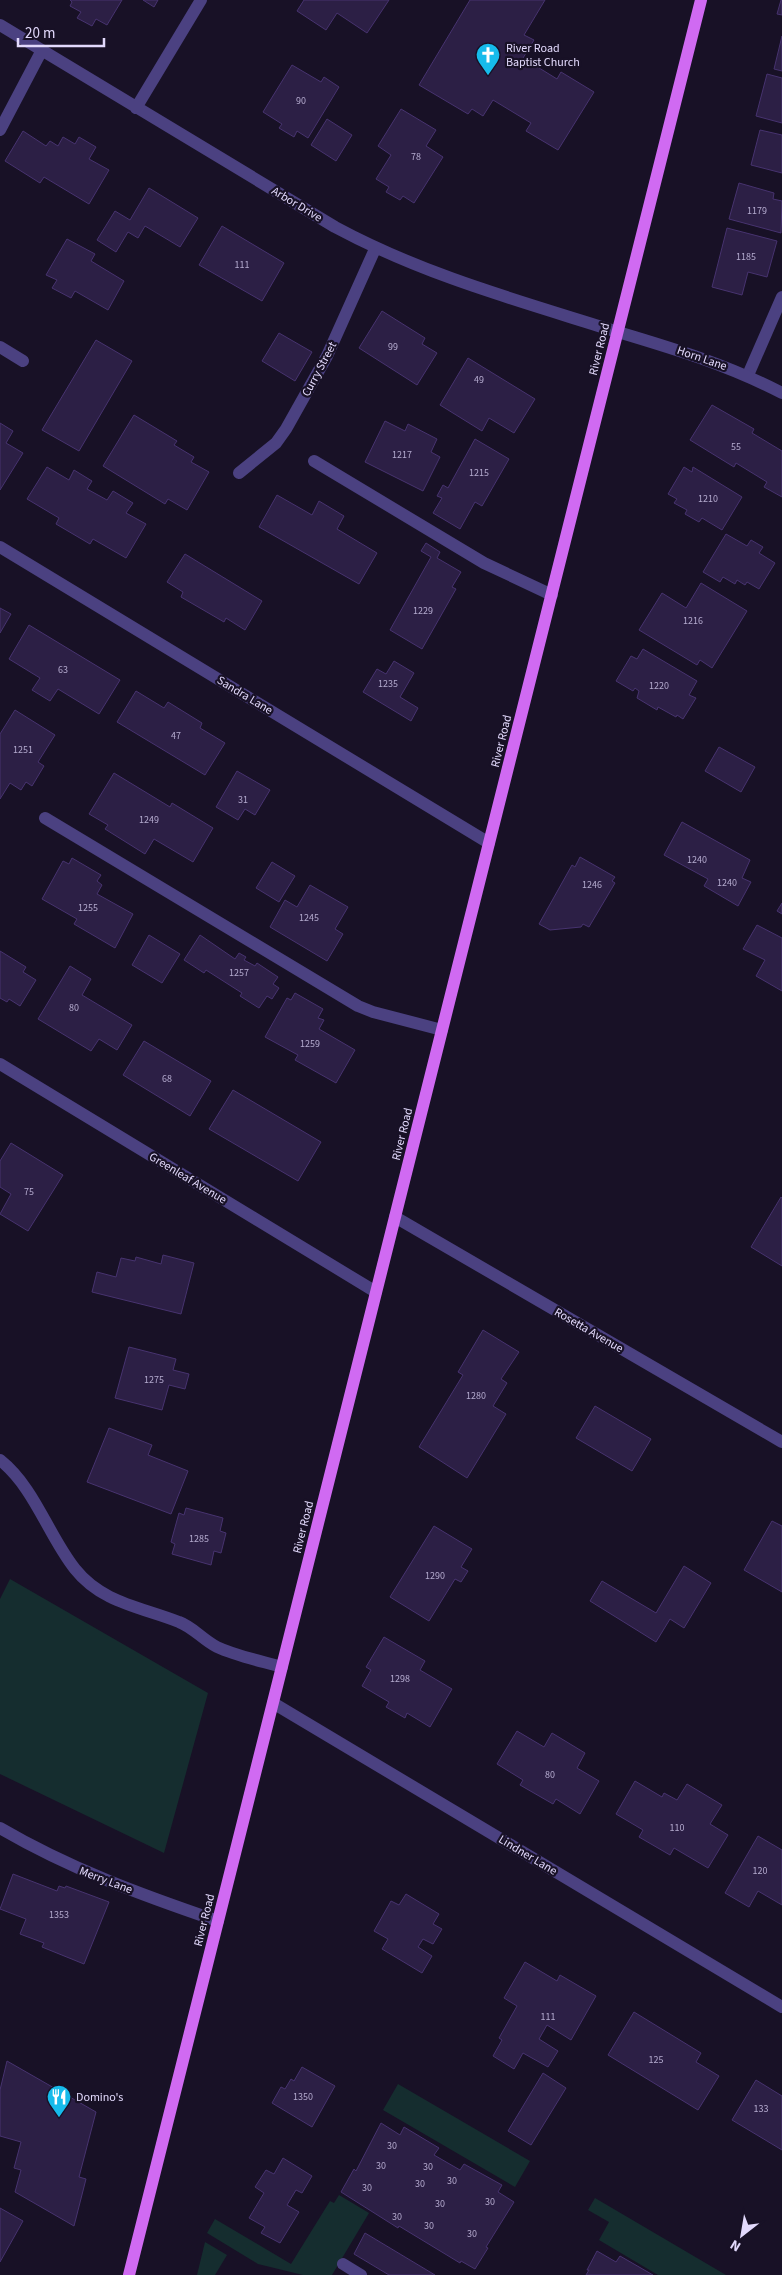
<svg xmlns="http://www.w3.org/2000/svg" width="782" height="2275" viewBox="0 0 782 2275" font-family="'Source Sans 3',sans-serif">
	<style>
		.green { fill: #152d2f }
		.building { fill: #2c1f45; stroke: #47336f }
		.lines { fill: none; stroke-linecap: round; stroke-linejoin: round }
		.service { stroke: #4b4181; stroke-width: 12 }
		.minor { stroke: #4b4181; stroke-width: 12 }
		.tertiary { stroke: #4b4181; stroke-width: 12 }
		.primary { stroke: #d06af2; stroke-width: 12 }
		.labels { text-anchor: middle; stroke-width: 4.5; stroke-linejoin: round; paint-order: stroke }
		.number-label { font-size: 10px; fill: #b4aace }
		.poi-label { font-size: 12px; fill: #e2d9fc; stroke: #181126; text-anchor: start }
		.street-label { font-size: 12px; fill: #e2d9fc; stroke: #181126 }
	</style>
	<rect width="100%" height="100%" fill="#181126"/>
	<path class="green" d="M10,1579L208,1693L164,1853L0,1774V1599Z
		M398,2084L530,2161L515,2187L383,2110Z
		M339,2195L369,2213L332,2275H303L258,2264L207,2233L215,2219L291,2264L330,2201L334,2203Z
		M595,2198L726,2275H658L599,2240L609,2222L588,2210Z
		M205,2242L227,2255L215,2275H197Z"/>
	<path class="building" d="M70,0H122L107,25L96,19L92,26L77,18L81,12L70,6L72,2Z
		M143,0H158L154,7Z
		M304,0H389L367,33L337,13L326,30L297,11Z
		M470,0H545L524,35L534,40L523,58L557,79L561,72L594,92L558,150L526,131L531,123L493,100L483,116L472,109L468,114L419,85Z
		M781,0H782V15L777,14Z
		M782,36V71L774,69Z
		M292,65L321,82L324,77L339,87L308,138L297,131L294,137L279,128L282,124L263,112Z
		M767,74L782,78V123L756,116Z
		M401,109L436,130L426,146L443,157L414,203L403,196L400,200L386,192L389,187L376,179L391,155L378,146Z
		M327,119L352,135L336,161L311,145Z
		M760,130L782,135V173L751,165Z
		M23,131L46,146L50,141L58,146L63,137L75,144L79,137L96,147L89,159L109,170L89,204L44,177L40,183L5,161Z
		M739,183L774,193L773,199L782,201L781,233L729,219Z
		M149,188L198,218L180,247L145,226L138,238L128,232L116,252L97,240L115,211L130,220Z
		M222,226L284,263L262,301L199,265Z
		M727,228L777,241L767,277L748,272L742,295L712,287Z
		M67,239L95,254L91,261L124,281L108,310L75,291L71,298L52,288L57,280L46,275Z
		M382,311L425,338L422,344L437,353L417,385L359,348Z
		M279,333L312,352L295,381L262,361Z
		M96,340L132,361L79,451L42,430Z
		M468,358L535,399L514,433L489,418L482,431L440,405Z
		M712,405L754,429L752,433L782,451V497L764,487L767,482L736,463L734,467L690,440Z
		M134,415L177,441L174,445L194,457L191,462L209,472L187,510L168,499L165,504L103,466Z
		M385,421L405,431L408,424L437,439L431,452L440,457L423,491L365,462Z
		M0,423L13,431L6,443L23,453L0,490Z
		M475,439L509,459L482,506L475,502L460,529L433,513L442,498L437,496L443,485L448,488Z
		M47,467L69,480L74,470L92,481L87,489L107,500L113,491L133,503L126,513L146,524L126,558L93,539L90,544L56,524L59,518L27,499Z
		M684,467L692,472L693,467L742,497L722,530L702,518L699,522L685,514L687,510L674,503L677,499L668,494Z
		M277,495L312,515L319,501L344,516L337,529L377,553L359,584L259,527Z
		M726,534L747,546L751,540L763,547L759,553L775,563L759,589L747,582L745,585L737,580L735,584L723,577L720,582L703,572Z
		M426,543L440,552L437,558L461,572L452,587L456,589L422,649L390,630L431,557L421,551Z
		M185,554L262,601L245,630L226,618L224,622L181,597L183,592L167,582Z
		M701,583L747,611L712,668L700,660L697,665L639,630L662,593L686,608Z
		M0,608L11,614L0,633Z
		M29,625L120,680L99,714L58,689L50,701L32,690L40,678L9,659Z
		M643,649L697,681L689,695L696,698L683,719L677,715L676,717L658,707L657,710L637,698L639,691L635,688L633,691L616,681L631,656L637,659Z
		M394,661L414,673L400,697L418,708L411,721L363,692L377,669L386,674Z
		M136,691L164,708L168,702L202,723L200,728L225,743L205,775L117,722Z
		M15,710L55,735L38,762L44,766L32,786L26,782L21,790L10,783L0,799V734Z
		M719,747L755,767L741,792L705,771Z
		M237,771L270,790L255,815L245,809L238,820L216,807Z
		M114,773L170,807L172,803L213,828L193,862L154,839L145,854L105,829L108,825L89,814Z
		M682,822L750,860L742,878L751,882L738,906L704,886L708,879L664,855Z
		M580,857L615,877L612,881L615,883L589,927L583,924L581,927L550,930L539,924L572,865L575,867Z
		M72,858L101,875L97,881L102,885L97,894L133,914L115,948L74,924L77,919L42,899L63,861L69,864Z
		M272,862L295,876L279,902L256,888Z
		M310,885L348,907L335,929L343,934L327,961L270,927L285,900L297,907Z
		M782,903V914L777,911Z
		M757,925L782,938V991L756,976L765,960L743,949Z
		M149,935L180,954L162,983L132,965Z
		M200,935L235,959L239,953L246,957L244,960L255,966L257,963L278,977L273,984L279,988L272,999L267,996L259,1008L240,996L242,993L206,970L204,973L184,960Z
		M0,951L26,967L23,972L36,980L20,1006L9,999L7,1002L0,998Z
		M70,966L91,979L82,995L132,1025L117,1050L99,1039L91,1051L38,1019Z
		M295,993L323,1009L318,1018L324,1020L319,1029L355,1050L336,1083L295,1060L298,1055L265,1037L287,998L291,1000Z
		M144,1041L211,1081L190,1116L123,1075Z
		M233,1090L321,1142L298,1181L209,1129Z
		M11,1143L63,1175L28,1231L0,1214L11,1194L0,1187V1161Z
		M781,1197L782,1198V1266L751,1247Z
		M163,1255L194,1263L181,1314L92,1292L97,1272L116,1277L121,1258L135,1261L136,1257L161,1264Z
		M483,1330L519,1352L501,1379L507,1383L493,1406L506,1414L467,1478L419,1447L463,1375L458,1372Z
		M129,1347L176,1359L173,1370L189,1374L185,1389L169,1385L162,1410L115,1398Z
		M595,1406L651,1439L632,1471L576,1438Z
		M109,1428L152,1445L148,1455L188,1471L171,1514L87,1482Z
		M186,1508L223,1518L220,1531L226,1533L221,1553L214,1551L211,1565L172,1554L175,1544L171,1542L179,1513L184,1515Z
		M772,1521L782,1526V1592L744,1570Z
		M434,1526L472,1549L461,1567L468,1571L461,1582L455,1579L429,1621L390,1597Z
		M684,1566L711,1583L684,1628L670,1619L656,1642L590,1601L602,1581L656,1613Z
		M384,1637L425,1661L420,1670L452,1689L430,1727L407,1713L405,1718L386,1707L389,1702L362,1686L371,1670L366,1667Z
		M517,1731L544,1747L552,1733L585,1753L577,1768L599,1781L580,1814L556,1799L553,1804L520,1785L523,1780L497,1764Z
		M635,1781L662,1797L664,1793L677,1800L687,1784L722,1805L710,1824L728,1835L708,1868L674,1848L670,1855L639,1837L643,1830L616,1814Z
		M758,1836L782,1850V1905L758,1891L749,1907L725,1893Z
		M13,1874L57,1891L59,1886L65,1888L66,1886L109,1902L84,1964L42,1947L44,1943L20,1934L26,1919L0,1909Z
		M406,1894L439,1914L433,1924L442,1929L433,1944L423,1939L418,1947L432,1956L422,1973L382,1949L388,1939L374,1931L391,1901L399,1905Z
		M525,1962L557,1981L560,1975L596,1996L571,2040L547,2025L539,2039L558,2051L548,2067L523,2053L514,2069L493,2056L502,2040L499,2038L517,2006L504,1998Z
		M634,2012L701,2053L696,2062L719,2076L698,2110L608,2055Z
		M7,2061L96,2112L79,2177L86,2179L74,2226L15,2192L21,2170L14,2168L21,2142L0,2136V2090Z
		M302,2067L335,2086L312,2127L272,2103L281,2087L285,2089L291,2079L294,2081Z
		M543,2073L566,2088L531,2145L508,2131Z
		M756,2080L782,2096V2150L732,2120Z
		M381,2123L400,2135L404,2127L439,2148L434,2155L460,2170L464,2164L502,2185L498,2192L514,2202L486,2247L488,2248L475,2269L461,2261L460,2263L399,2226L398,2228L341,2192L354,2169L356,2171Z
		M283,2158L312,2176L302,2193L296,2190L287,2205L299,2212L280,2243L261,2233L265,2227L249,2218L264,2193L255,2187L266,2170L274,2174Z
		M0,2208L23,2221L0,2262Z
		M365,2233L435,2275H389L354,2254Z
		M597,2251L616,2262L620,2256L653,2275H586L589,2270H587Z"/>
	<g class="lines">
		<path class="service" d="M314,461L484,563L552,595
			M45,818L358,1006L373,1012L442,1030
			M0,1460C35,1488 48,1535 75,1569C102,1603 141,1607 179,1622C193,1627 203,1640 217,1647C236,1656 261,1661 282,1667"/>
		<path class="minor" d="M0,25L335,227C426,276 520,301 618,332
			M136,108L201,0
			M0,130L42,50
			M0,347L23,361
			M748,375L782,297
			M239,473L276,443L286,429L327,356L375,249
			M0,547L489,843
			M0,1064L376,1292
			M395,1217L782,1442
			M273,1703L782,2007
			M0,1828C70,1869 142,1895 218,1921
			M343,2264L361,2275"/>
		<path class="tertiary" d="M618,332C675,349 728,365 782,393"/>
		<path class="primary" d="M129,2275L701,0"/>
	</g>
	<defs>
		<symbol id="church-pin" viewBox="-11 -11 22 30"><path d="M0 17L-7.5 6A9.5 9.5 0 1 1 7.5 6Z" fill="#16bbeb" stroke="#181126"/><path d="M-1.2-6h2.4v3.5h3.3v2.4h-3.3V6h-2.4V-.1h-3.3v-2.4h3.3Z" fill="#fff"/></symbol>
		<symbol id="restaurant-pin" viewBox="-11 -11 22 30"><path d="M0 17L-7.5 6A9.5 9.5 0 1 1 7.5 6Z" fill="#16bbeb" stroke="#181126"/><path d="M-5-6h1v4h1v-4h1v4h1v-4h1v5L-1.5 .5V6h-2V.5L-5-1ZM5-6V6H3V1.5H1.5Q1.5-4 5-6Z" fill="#fff"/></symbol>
	</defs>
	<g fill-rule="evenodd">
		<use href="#church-pin" x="474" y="41" width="28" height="38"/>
		<use href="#restaurant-pin" x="45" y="2083" width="28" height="38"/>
	</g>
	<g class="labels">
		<g class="number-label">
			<text x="301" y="104">90</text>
			<text x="416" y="160">78</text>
			<text x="757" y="214">1179</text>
			<text x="746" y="260">1185</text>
			<text x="242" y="268">111</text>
			<text x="393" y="350">99</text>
			<text x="479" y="383">49</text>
			<text x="736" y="450">55</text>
			<text x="402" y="458">1217</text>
			<text x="479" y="476">1215</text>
			<text x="708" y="502">1210</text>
			<text x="423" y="614">1229</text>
			<text x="693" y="624">1216</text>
			<text x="63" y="673">63</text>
			<text x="388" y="687">1235</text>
			<text x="659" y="689">1220</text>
			<text x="176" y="739">47</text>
			<text x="23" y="753">1251</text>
			<text x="243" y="803">31</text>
			<text x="149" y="823">1249</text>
			<text x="697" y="863">1240</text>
			<text x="727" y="886">1240</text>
			<text x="592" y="888">1246</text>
			<text x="88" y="911">1255</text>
			<text x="309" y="921">1245</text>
			<text x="239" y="976">1257</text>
			<text x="74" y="1011">80</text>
			<text x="310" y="1047">1259</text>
			<text x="167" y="1082">68</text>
			<text x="29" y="1195">75</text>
			<text x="154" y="1383">1275</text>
			<text x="476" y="1399">1280</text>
			<text x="199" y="1542">1285</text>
			<text x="435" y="1579">1290</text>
			<text x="400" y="1682">1298</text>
			<text x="550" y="1778">80</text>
			<text x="677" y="1831">110</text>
			<text x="760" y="1874">120</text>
			<text x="59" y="1918">1353</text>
			<text x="548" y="2020">111</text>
			<text x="656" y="2063">125</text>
			<text x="303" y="2100">1350</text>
			<text x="761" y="2112">133</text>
			<text x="392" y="2149">30</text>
			<text x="381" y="2169">30</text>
			<text x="428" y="2170">30</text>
			<text x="452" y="2184">30</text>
			<text x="420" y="2187">30</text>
			<text x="367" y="2191">30</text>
			<text x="490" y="2205">30</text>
			<text x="440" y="2207">30</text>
			<text x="397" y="2220">30</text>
			<text x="429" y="2229">30</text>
			<text x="472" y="2237">30</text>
		</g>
		<g class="poi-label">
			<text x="506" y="52">River Road<tspan x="506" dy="14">Baptist Church</tspan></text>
			<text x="76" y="2101">Domino's</text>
		</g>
		<g class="street-label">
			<text transform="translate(297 204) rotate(31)" y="4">Arbor Drive</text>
			<text transform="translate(599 349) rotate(-76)" y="4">River Road</text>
			<text transform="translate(702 358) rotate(19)" y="4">Horn Lane</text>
			<text transform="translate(319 369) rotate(-62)" y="4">Curry Street</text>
			<text transform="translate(245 695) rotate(31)" y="4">Sandra Lane</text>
			<text transform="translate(501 741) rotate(-76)" y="4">River Road</text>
			<text transform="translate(402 1134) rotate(-76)" y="4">River Road</text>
			<text transform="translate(188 1178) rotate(31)" y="4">Greenleaf Avenue</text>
			<text transform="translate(589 1330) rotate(30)" y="4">Rosetta Avenue</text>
			<text transform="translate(303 1527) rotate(-76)" y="4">River Road</text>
			<text transform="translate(528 1855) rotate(31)" y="4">Lindner Lane</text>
			<text transform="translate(106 1880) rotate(21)" y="4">Merry Lane</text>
			<text transform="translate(204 1920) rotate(-76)" y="4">River Road</text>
		</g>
	</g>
	<g transform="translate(742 2235) rotate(211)" stroke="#181126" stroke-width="4" paint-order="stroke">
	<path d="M0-4L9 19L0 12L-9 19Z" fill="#e2d9fc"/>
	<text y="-8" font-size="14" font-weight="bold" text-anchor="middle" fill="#e2d9fc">N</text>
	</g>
	<path d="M18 38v8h86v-8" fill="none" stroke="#e2d9fc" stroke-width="2.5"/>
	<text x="25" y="38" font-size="15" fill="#e2d9fc" stroke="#181126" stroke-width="4" paint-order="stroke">20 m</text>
</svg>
